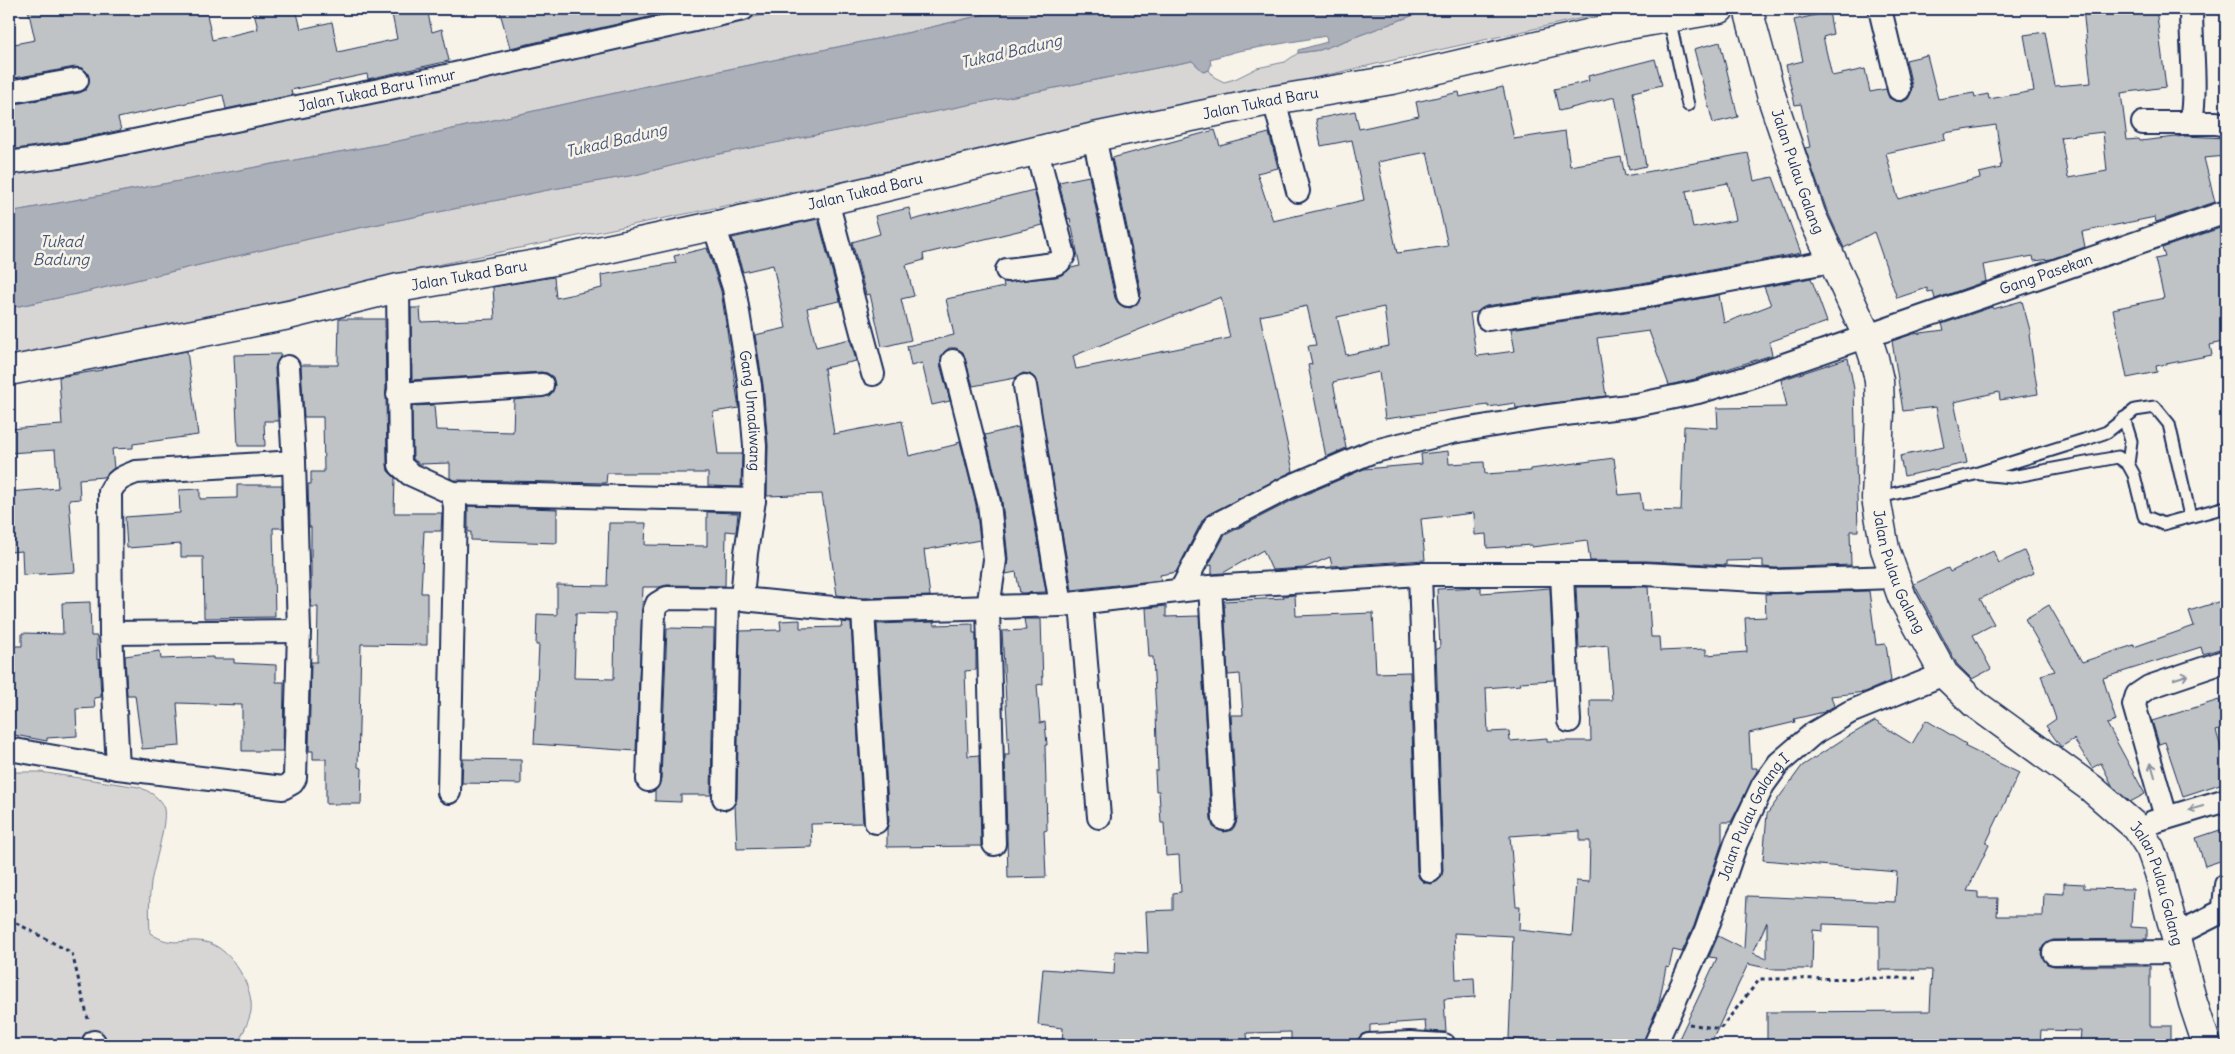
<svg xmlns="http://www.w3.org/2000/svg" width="2235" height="1054" viewBox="0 0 2235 1054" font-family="Delius,sans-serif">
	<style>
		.green { fill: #d7d6d4; stroke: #798299 }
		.water { fill: #acb0b9; stroke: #727c95 }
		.building { fill: #c0c3c5; stroke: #1b2f5e; fill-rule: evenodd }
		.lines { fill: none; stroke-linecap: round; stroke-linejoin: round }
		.lane-casing { stroke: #1b2f5e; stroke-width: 15 }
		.street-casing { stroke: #1b2f5e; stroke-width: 26 }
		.secondary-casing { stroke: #1b2f5e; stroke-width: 31 }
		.path { stroke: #1b2f5e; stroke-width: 3; stroke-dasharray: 4 4; stroke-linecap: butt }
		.lane { stroke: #f7f3e8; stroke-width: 11 }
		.street { stroke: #f7f3e8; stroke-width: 22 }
		.secondary { stroke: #f7f3e8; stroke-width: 28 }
		.oneway { stroke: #8991a3 }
		.labels { text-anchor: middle; stroke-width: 5; stroke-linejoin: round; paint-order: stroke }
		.street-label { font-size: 15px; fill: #1b2f5e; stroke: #f7f3e8 }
		.water-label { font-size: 16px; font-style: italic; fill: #465679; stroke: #f7f3e8 }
	</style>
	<rect width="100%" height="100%" fill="#f7f3e8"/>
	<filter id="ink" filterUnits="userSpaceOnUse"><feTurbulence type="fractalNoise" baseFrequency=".02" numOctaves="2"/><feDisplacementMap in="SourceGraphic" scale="10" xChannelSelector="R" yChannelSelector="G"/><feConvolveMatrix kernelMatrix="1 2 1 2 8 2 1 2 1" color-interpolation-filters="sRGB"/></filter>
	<g filter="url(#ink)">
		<path class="green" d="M793,9H1007L911,32L656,84L394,142L9,212V172Z
			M1430,9H1623L914,167L437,265L268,304L9,358V308L77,294L334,233L553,189L635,175L713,155L1192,61L1204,72L1209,70L1214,77L1224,82L1235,79L1257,68L1285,62L1298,53L1320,50Z
			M9,772H40L139,787C149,791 161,798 164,809C167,823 154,866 151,882C149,899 149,916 150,933C175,950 185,936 209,943C232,950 254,988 251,1011C249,1022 242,1034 238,1044C161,1042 85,1045 9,1045Z"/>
		<path class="water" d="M1007,9H1430L1320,50L1298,53V50L1327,42L1326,36L1238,51L1210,59L1211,65L1209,70L1204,72L1192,61L714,155L635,175L553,189L334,233L77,294L9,308V212L394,142L656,84L911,32Z"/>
		<path class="building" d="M28,9H206L212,40L258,29L253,9H296L301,29L332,22L338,52L397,39L391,9H427L432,32L442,29L449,61L368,79L367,74L291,90L292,95L226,109L223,95L118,118L121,130L64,142L9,150V105L79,93L86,90L89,84L87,72L82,68L75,67L9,79V45L35,40Z
			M499,9H685L510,48Z
			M2083,9H2156L2166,87L2121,93L2127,140L2139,139L2140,141L2185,136L2226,138V156L2204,158L2215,202L2156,222L2155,217L2082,232L2085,247L2051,259L2034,261L2033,256L1983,265L1986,281L1935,299L1933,291L1928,292L1927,288L1897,298L1874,232L1844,248L1826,208L1805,148L1810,147L1801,104L1795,105L1786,65L1803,61L1794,20L1829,12L1833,34L1823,37L1832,76L1865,69L1870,92L1886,89L1889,98L1895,101L1902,102L1908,99L1911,93L1912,86L1906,60L1927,55L1938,99L1974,93L1975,97L1988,94L1989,99L2034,91L2024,35L2045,32L2055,86L2091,83ZM1996,125L2002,165H2000L2001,168L1979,173L1980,178L1898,199L1886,153L1945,140L1944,133ZM2103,132L2107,171L2068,178L2061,137Z
			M1720,42L1738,117L1713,123L1694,49Z
			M1655,59L1662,85L1633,92L1646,166L1629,170L1615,97L1559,111L1554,89L1589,81L1588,76Z
			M1503,87L1514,139L1565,131L1570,166L1621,157L1625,176L1748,153L1754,181L1773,177L1801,253L1642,283L1486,306L1477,312L1470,313L1476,354L1478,356L1515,351L1511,329L1646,309L1719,295L1724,323L1771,305L1764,287L1811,278L1827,322L1769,342L1772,355L1695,379L1669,385L1649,331L1597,338L1606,396L1516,408L1515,403L1488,407V405L1385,419L1379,372L1333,382L1346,448L1326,457L1308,365L1312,364L1308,346L1316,345L1307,306L1260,316L1293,471L1209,514L1203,519L1176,572L1160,575L1161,580L1072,590L1035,378L1030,374L1023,373L1015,378L973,386L963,352L956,348H949L944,352L940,364L950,401L932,405L922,363L911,366L907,346L954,335L946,299L1004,287L1003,282L1056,277L1064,274L1071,268L1080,266L1070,218L1068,219L1059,182L1089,176L1115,298L1118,303L1124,307L1131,308L1140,299L1141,292L1112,158L1215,130L1220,146L1269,133L1278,168L1257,173L1273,221L1364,200L1352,140L1321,146L1316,119L1355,111L1359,129L1419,116L1416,102L1459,92L1460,97ZM1427,152L1448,246L1397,253L1378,162ZM1728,183L1736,220L1693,228L1686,191ZM1221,297L1230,338L1076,369L1073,356ZM1384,307L1389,346L1346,355L1337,317Z
			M1034,190L1043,225L923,254L924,260L906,265L914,296L901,299L911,340L882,347L870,294L866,295L852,242L880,234L875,216L909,208L912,220Z
			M818,219L840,301L807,308L816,347L850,339L856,361L824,368L834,434L902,421L909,456L958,444L957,442L960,441L976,505L980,540L924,550L930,596L863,598L837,595L822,494L767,496L768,445L763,385L755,335L786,328L773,265L743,272L732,238Z
			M2226,226V341L2210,345L2212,355L2156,366L2157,372L2127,378L2113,309L2164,298L2155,259L2165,257L2162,248Z
			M707,248L721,291L739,408L713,412L718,454H742L741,487L708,486V473H607L606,483L455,480L450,478V463L420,464L413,459L412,406L434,405L436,430L513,432L514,400L549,396L553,391L555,385L553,377L547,373L541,372L412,380L411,308H420L421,322L495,319L493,287L554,277L556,298L602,288L601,275L676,263L674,256Z
			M2022,301L2031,334L2029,335L2038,394L2000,400L1999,392L1954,402L1967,463L1904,476L1900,456L1944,447L1936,407L1903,411L1892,341L1913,334L1944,330L1942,324L1992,307L1993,309Z
			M339,319H385L387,465L388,471L395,478L394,513H442L441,531H424L421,593H427V645L361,644L358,767L362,768L361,804H326V759H313V751H309L311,662H317L318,607H311V527H309L308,484H311V472H324L323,417H304L301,365H338Z
			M187,351L198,435L133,444V448L112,449L114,468L103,477L79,479L80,499L69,500L75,572L23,575L22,551L9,552V492L58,488L55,450L9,453V429L62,425L59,377L102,370V368Z
			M281,354L275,368L278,421H264L265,446H238L234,355Z
			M1848,358L1854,389L1858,531H1850L1851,565L1775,568L1763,567V560L1726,561V565L1646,561H1590L1587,540L1532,547V545L1487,548L1486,534L1475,535L1474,513L1421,519L1425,560L1332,566L1330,557L1304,568L1272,570L1263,550L1223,573L1212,574V565L1208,566L1225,535L1295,499L1364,469L1422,464L1421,454L1448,451L1449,464L1484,462L1485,474L1531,471V469L1614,458L1619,495L1640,493L1643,510L1681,511L1684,426L1718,428L1717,408L1787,407L1781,380Z
			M1018,427L1046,592L1020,593L1016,572L1006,574L1008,559L1002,501L985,435Z
			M237,485H282L283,528H273L275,617L204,618L203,557H181V544L127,548L125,517L180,513L179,490L200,489V499L237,498Z
			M468,506L557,509V543L471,540V532H468Z
			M707,512L738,513L736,532L726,531L725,586L667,585L659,587H643L636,751L534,744L539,645H536L537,614L557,615V585L607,586L609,523H646L645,545L707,546ZM576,613L615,614L614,679L574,678Z
			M1993,551L1999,563L2024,551L2034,573L1980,599L1994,624L1973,635L1991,669L1972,679L1957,664L1914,584L1948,568L1950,572Z
			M1481,587V593L1550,588L1554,680L1520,682L1521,685L1486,688L1488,732L1509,731L1510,741L1547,738V741H1591L1590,700H1612L1608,645L1579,648L1576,587H1648L1651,637H1659L1660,651L1706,649V655L1747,652L1745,618L1766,617L1765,594L1869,591L1876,645L1886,644L1891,681L1865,692L1831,696L1834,706L1824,712L1794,719L1795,722L1749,733L1751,768H1757V771L1731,822H1722V843L1694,926L1682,952L1673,950L1669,968L1666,967L1659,1003L1642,1045H1551L1552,1042L1549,1041L1509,1039L1513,936L1454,933L1456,979L1474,978L1475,997L1444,999L1446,1032L1426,1031L1425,1021L1370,1025V1032L1362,1034L1357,1041H1291V1032L1247,1033L1248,1045H1062L1063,1028L1038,1025L1043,969L1114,974L1115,951L1148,953L1146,911L1173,910V893L1181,892L1179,855L1166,856L1164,823H1161L1159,791H1156L1155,771H1158L1156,713L1153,657H1149L1146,608L1166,606V617L1199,616L1211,820L1213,827L1224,832L1232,830L1236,824L1237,818L1231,715H1243L1240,674L1228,675L1224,601L1284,598L1283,596L1295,595L1296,616L1373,613L1376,673L1410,672L1417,871L1419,878L1423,882L1431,884L1441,878L1443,871L1436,649L1440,648L1437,589ZM1580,831V841H1590L1589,882L1576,881L1572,936L1519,930L1520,906H1516L1510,836Z
			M2221,601L2226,616V647L2203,654L2201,647L2103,678L2116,721L2107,724L2145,794L2130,802L2113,787L2101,763L2092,768L2074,739L2061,747L2046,726L2056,719L2041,675L2055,671L2025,619L2049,605L2082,662L2134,645V647L2194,626L2189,611Z
			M90,602L91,636H97V660L99,659L101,697L94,698L95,708L76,709L77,736L47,738V741L9,734V646H22V633L63,634L62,603Z
			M1024,619H1041L1043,684L1037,685L1040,723L1045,722L1047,745H1045L1047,830L1044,831L1046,877L1008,878L1005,755H1009L1002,631L1026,630Z
			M800,620V628L842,627L841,622L851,623L863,823L811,824L812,847L737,849L735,805L737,798L740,631L781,630L780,621Z
			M934,622V625L973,624V633H976V670L965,671L968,756L979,755L981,846L887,847V829L889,821L877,624Z
			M667,628L714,629L711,795H681V802L655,801V791L661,780Z
			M160,651L161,659L213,657V659H234V663L276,665V682H284L283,751H242V705L177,703L180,746L142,749L135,695H127L125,656Z
			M2219,700L2226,720V728L2216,731L2226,764V782L2183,796L2165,742L2159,744L2152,721Z
			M1926,720L1966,744L1964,746L2019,773L1986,843L1989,845L1967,891L1978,892V898H1998L1997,916H2043L2044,893L2064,894V883L2084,884V888L2133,889L2131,927L2147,928V939L2053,940L2043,946L2041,954L2047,964L2054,966H2150V1026H2171V1045H2106V1042H2080L2081,1031L2041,1030L2040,1045L1966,1041V1044L1936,1042V1045H1897V1039L1767,1040V1012L1930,1011L1932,970H1879V926L1823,924V931L1813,930L1812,969H1771L1748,964L1710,1045H1676L1717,958L1709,957L1718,936L1744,949L1747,896L1895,902L1897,872L1763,860L1767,814L1802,766L1845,738L1875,721L1912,744ZM1767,922V959L1753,953Z
			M463,759L521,760V784L462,783Z
			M2226,828V859L2205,866L2196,838Z"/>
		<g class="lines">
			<defs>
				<path id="lane" d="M1669,18L1688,105
					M2124,418L2131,441L2128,464
					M1980,474L2011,477L2118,457L2128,464L2134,475L2144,516L2163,524L2226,507
					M1876,498L1975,474L2084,440L2107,432L2135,410L2155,407L2169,424L2190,516"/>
				<g id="street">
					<path d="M1880,9L1899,89"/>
					<path d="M2191,9C2191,47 2197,85 2191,123"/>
					<path d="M9,92L77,80"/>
					<path d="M1274,100L1298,191"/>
					<path d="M2143,123H2216L2226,125"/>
					<path d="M1094,137L1128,295"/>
					<path id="s1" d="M9,163L66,155L433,79L743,9"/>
					<path d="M827,201L873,374"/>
					<path id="s2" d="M714,225L734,288L750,386L755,446L754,500L746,553L742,599"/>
					<path d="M1007,270L1054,264L1059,262L1064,255L1037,151"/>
					<path d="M398,288L400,465L410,474L452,493L455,506L449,792"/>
					<path d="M1488,319L1644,296L1832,261"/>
					<path d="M953,361L989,503L995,560L988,608L994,844"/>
					<path d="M1025,386L1061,605"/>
					<path d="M398,394L542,385"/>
					<path d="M452,493L754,500"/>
					<path d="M1420,574L1430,871"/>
					<path d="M1562,574L1569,721"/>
					<path d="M1210,587L1224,819"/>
					<path id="s3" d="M1181,590L1215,525L1289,487L1371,452L1452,432L1542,417L1636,405L1698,392L1749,377L2226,212"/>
					<path d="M1081,604L1099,817"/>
					<path d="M863,611L876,822"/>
					<path d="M111,633L299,631"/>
					<path d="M9,749L118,768L283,788L292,783L295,778L299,631L294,462L288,367"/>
					<path d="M118,768L111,633L110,492C116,479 123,477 136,472L294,462"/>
					<path d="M648,780L654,612L657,604L667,598L742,599L863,611L1061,605L1210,587L1420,574H1645L1775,581L1894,577"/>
					<path d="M724,798L728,599"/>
					<path d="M2166,817L2134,705L2137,695L2149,687L2226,661"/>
					<path d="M2153,822L2226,800"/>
					<path d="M2177,934L2221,912L2224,907L2226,885"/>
					<path d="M2054,953L2181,952"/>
					<path d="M94,1045V1042"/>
					<path d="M1369,1045L1410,1043L1444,1045"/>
					<path id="s4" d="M1655,1045L1706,931L1736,843L1763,785L1779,763L1814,733L1850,712L1944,674"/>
				</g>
				<g id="secondary">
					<path id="s5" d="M1748,9L1772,98L1811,214L1867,336L1874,358L1879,380L1880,412L1876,498L1885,549L1902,597L1944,674L1975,704L2091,788L2137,828L2150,848L2159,873L2193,1003L2207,1045"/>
					<path id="s6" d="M9,371L289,315L398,288L548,262L827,201L1094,137L1274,100L1392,80L1617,27L1720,9"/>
				</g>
			</defs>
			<use href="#lane" class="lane-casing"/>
			<use href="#street" class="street-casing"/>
			<use href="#secondary" class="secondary-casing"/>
			<path class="path" d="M9,919L72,953L88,1019
				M1689,1024L1720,1029L1760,979L1916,978"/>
			<use href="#lane" class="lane"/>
			<use href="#street" class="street"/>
			<use href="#secondary" class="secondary"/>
		</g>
		<defs><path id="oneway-shaft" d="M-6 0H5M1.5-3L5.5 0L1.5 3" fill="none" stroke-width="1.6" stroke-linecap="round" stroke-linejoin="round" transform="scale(1.25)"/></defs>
		<g class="oneway">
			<use href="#oneway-shaft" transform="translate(2181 677) rotate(-18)"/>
			<use href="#oneway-shaft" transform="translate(2153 770) rotate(-106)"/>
			<use href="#oneway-shaft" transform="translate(2196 808) rotate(164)"/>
		</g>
	</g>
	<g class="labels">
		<g class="street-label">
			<text dy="5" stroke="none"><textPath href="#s1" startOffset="375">Jalan Tukad Baru Timur</textPath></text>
			<text dy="5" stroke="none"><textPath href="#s6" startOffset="1280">Jalan Tukad Baru</textPath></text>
			<text dy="5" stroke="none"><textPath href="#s5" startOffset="170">Jalan Pulau Galang</textPath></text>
			<text dy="5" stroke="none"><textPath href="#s6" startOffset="875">Jalan Tukad Baru</textPath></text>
			<text dy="5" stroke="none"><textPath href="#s3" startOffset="946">Gang Pasekan</textPath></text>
			<text dy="5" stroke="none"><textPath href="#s6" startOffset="470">Jalan Tukad Baru</textPath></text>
			<text dy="5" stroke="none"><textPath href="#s2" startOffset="190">Gang Umadiwang</textPath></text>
			<text dy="5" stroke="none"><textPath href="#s5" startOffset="590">Jalan Pulau Galang</textPath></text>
			<text dy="5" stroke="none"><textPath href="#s4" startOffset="249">Jalan Pulau Galang I</textPath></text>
			<text dy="5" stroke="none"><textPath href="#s5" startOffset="1010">Jalan Pulau Galang</textPath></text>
		</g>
		<g class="water-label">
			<text transform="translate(1011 51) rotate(-13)" y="6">Tukad Badung</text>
			<text transform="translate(616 140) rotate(-13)" y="6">Tukad Badung</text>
			<text x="61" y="247">Tukad<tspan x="61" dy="18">Badung</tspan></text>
		</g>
	</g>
	<rect width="2235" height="1054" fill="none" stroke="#f7f3e8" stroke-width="30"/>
	<rect x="15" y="15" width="2205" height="1024" fill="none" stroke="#1b2f5e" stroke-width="2" filter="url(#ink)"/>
</svg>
